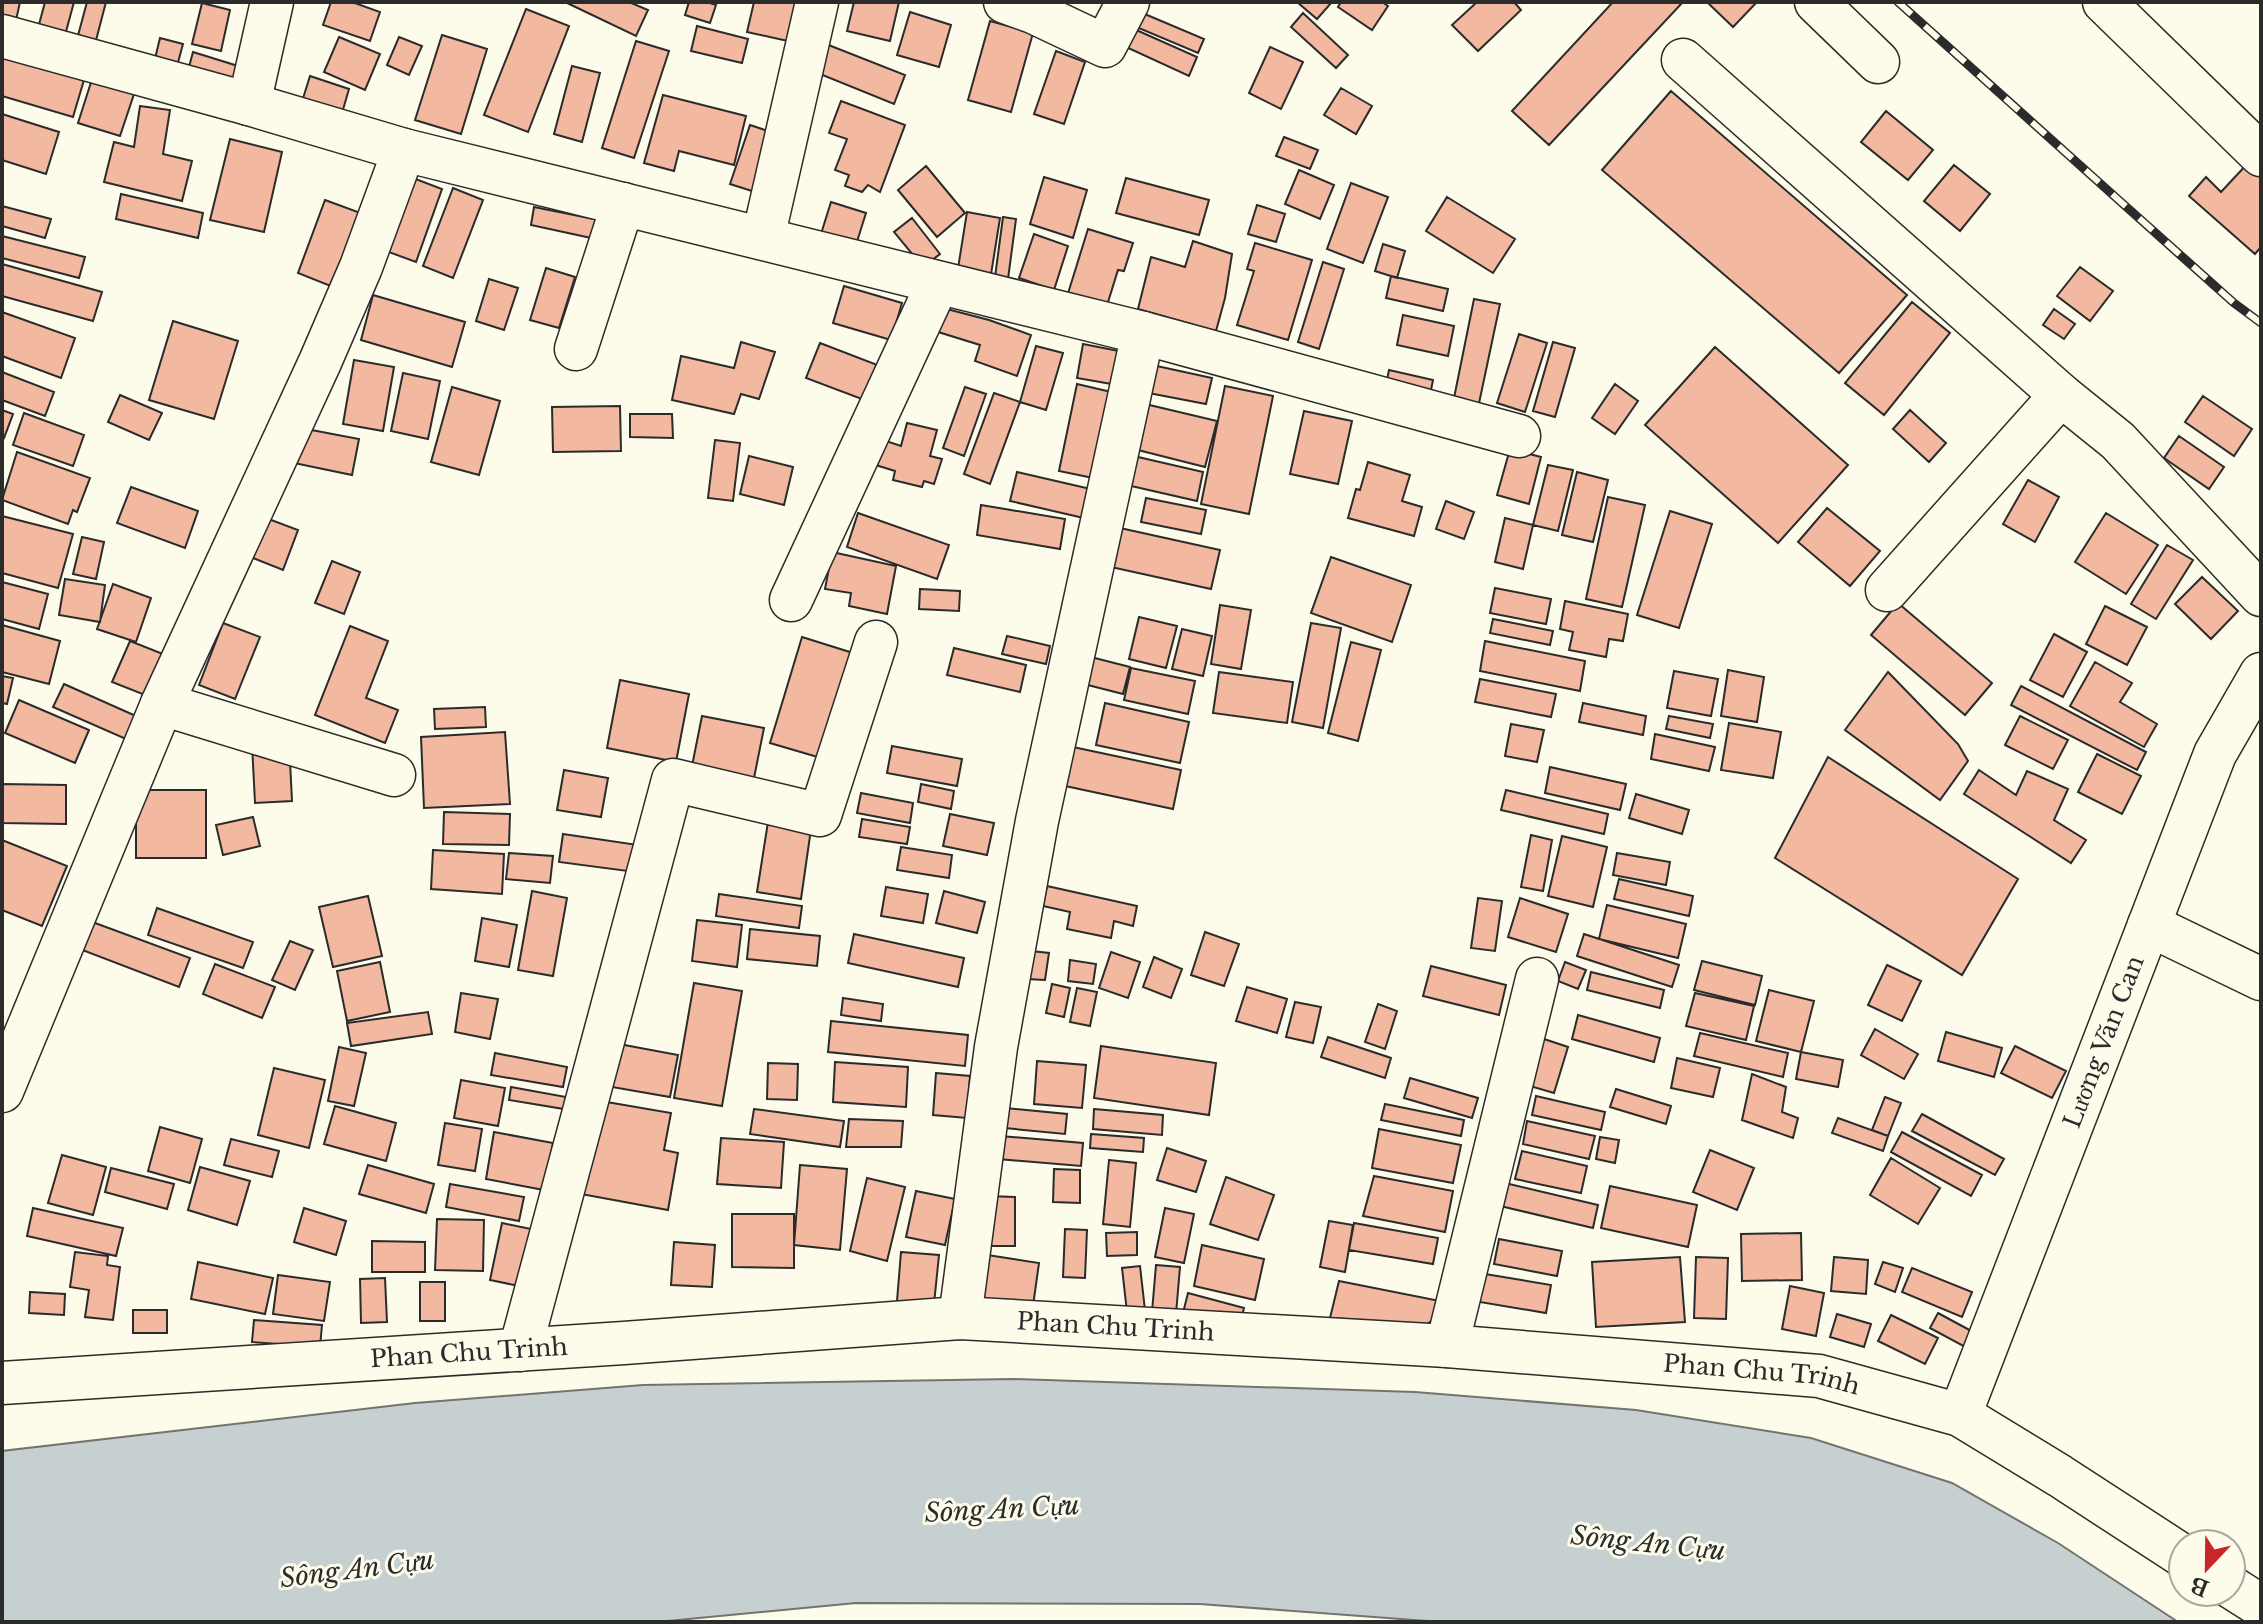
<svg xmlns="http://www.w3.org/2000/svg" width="2263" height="1624" viewBox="0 0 2263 1624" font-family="'Libre Baskerville',serif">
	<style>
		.water { fill: #c7d0d0; stroke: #74746e; stroke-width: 2 }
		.building { fill: #f2b8a0; stroke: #2b2b2b; stroke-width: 2 }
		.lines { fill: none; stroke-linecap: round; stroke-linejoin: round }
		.minor-casing { stroke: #2b2b2b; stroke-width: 45 }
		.minor { stroke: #fdfbea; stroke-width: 42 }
		.rail-casing { stroke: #2b2b2b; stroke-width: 9 }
		.rail { stroke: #fdfbea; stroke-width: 6; stroke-dasharray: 18; stroke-linecap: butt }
		.labels { text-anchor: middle; stroke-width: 6; stroke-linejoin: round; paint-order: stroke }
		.street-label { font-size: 24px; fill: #2b2b2b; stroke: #fdfbea }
		.water-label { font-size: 26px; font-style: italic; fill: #2b2b2b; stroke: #fdfbea }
	</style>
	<rect width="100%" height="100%" fill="#fdfbea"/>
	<path class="water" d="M1013,1379L1415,1392L1636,1410L1811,1438L1952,1483L2058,1543L2178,1622H1441L1200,1604L856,1603L657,1622H2V1451L415,1403L643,1385Z"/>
	<path class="building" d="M2,2H20L15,25L2,22Z
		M45,2H74L64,39L37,32Z
		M87,2H106L94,48L76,43Z
		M331,2H352L380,12L370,41L323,25Z
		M565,2H629L648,10L636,36Z
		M689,2H707L716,5L710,23L685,15Z
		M754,2H806L797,43L747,32Z
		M854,2H899L890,41L847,31Z
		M1297,2H1332L1317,19Z
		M1341,2H1382L1388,6L1372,30L1338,7Z
		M1477,2H1514L1521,10L1478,51L1452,25Z
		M1613,2H1683L1549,145L1512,111Z
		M1707,2H1757L1733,27Z
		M202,3L230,10L221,51L192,44Z
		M526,9L569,26L528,132L484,115Z
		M910,12L951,25L939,67L897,55Z
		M1140,12L1204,39L1198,53L1134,26Z
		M1303,13L1348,55L1336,68L1291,27Z
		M990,21L1033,33L1011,112L968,100Z
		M697,26L748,39L742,63L691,51Z
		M1134,29L1197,57L1189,76L1126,47Z
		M442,35L487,49L461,134L415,120Z
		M339,37L380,54L365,90L324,72Z
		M399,37L422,46L409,75L387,65Z
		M160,38L183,44L174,77L152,71Z
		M636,41L669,51L634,158L602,148Z
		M826,44L905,75L894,104L815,72Z
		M1270,47L1303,62L1281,109L1249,93Z
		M1056,51L1085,62L1064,124L1034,114Z
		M193,52L238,66L230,91L186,78Z
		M2,54L84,80L73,117L2,96Z
		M572,66L600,73L582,142L554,134Z
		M93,76L135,91L120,136L78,123Z
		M310,76L349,89L340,120L300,108Z
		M1341,88L1372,106L1356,134L1324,115Z
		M1671,91L1907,295L1839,373L1602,170Z
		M663,95L746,116L734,165L679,151L674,171L644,163Z
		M841,101L905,125L880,192L868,185L862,192L845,186L849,175L835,170L847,139L829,133Z
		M140,106L170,110L163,154L192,161L182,201L104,182L114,142L134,147Z
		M1886,111L1933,150L1908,180L1861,142Z
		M2,114L59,132L46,174L2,160Z
		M750,125L774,133L755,192L730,184Z
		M1284,137L1318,150L1310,169L1276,156Z
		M230,139L282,152L264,232L210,220Z
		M2249,162L2261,173V247L2255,254L2189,196L2206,177L2221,192Z
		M1954,165L1990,194L1960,231L1924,201Z
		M926,166L965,213L937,237L898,190Z
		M1299,170L1334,185L1320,219L1285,204Z
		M405,175L442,189L416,262L378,248Z
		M1044,177L1087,190L1073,238L1030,224Z
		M1126,178L1209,200L1199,235L1116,213Z
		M1351,183L1388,197L1363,263L1327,249Z
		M453,188L483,200L453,278L423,266Z
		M121,194L203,213L198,238L116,219Z
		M1447,197L1515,239L1493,273L1426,231Z
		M325,200L366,215L338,289L298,273Z
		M831,202L866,213L855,248L820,237Z
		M1257,205L1285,214L1276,242L1248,234Z
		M2,206L51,219L45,238L2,226Z
		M534,207L609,222L605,241L531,225Z
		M967,212L1000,218L989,287L956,281Z
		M1003,217L1016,219L1006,294L993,292Z
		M912,218L940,254L923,267L894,232Z
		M1088,229L1133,243L1124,271L1118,270L1104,315L1065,303Z
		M1034,234L1068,246L1054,290L1019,278Z
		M2,236L85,257L79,278L2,258Z
		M1193,241L1232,254L1225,298L1216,331L1138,309L1151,257L1185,267Z
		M1255,243L1312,260L1288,340L1237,325L1254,271L1247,269Z
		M1383,244L1405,251L1397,278L1375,271Z
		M1323,262L1344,269L1319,349L1298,342Z
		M2,264L102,292L93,321L2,296Z
		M2080,267L2113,291L2090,321L2057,296Z
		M546,268L575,277L559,328L530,320Z
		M1391,276L1448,289L1443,311L1386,298Z
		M489,279L518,288L504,330L476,321Z
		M844,286L902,303L891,340L833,323Z
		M373,295L465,322L452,367L361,340Z
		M1474,299L1500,304L1478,408L1453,403Z
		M1912,302L1950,333L1884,415L1845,383Z
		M943,308L989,320L1031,335L1017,376L975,361L980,345L935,331Z
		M2054,309L2075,324L2064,339L2043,325Z
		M2,312L75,338L61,378L2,356Z
		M1403,315L1454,326L1448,356L1397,345Z
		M173,321L238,341L214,419L149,400Z
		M1519,334L1547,343L1525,412L1497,403Z
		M741,342L775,352L759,399L741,394L734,414L672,400L681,356L734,368Z
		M1553,342L1575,348L1555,417L1533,411Z
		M820,343L880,366L867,401L806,378Z
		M1083,344L1129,353L1123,386L1077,378Z
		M1036,346L1063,353L1046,410L1020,402Z
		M1715,347L1848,465L1778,543L1645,425Z
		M354,360L394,367L383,431L343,424Z
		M1143,363L1212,378L1206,404L1138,391Z
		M1389,370L1433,380L1429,400L1385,390Z
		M2,372L54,392L45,416L2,400Z
		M403,373L440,381L428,439L391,431Z
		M1077,384L1120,394L1103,480L1059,471Z
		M1615,384L1638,401L1615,434L1592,418Z
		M1225,386L1273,396L1249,514L1201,504Z
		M452,387L500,401L479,475L431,462Z
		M965,387L986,394L964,456L943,448Z
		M994,393L1020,402L990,484L964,474Z
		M120,395L162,413L149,440L108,422Z
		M2203,396L2252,429L2234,456L2185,422Z
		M1141,403L1217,421L1205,467L1130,448Z
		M620,406L621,451L553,452L552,407Z
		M2,410L13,414L4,438L2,437Z
		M1910,410L1946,443L1929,462L1893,429Z
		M1304,411L1352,421L1338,484L1290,474Z
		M24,413L84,435L73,466L13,445Z
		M630,414H672L673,438L630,437Z
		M907,423L937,430L930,456L942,459L934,484L924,481L922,487L893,480L895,471L866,462L874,437L901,446Z
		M301,428L359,439L352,475L294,463Z
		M2179,436L2224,467L2209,489L2164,458Z
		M715,440L740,443L733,501L708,498Z
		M1510,449L1541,457L1529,504L1497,495Z
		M17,452L90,478L77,512L73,510L68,524L2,500Z
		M1125,454L1203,472L1197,501L1118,483Z
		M749,456L793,467L784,505L740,494Z
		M1368,462L1410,475L1402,501L1422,507L1414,536L1348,518L1356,489L1360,490Z
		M1548,465L1573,470L1558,531L1533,525Z
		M1017,472L1095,490L1088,519L1010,501Z
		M1577,472L1608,480L1593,542L1562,535Z
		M2028,480L2059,497L2035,542L2003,524Z
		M131,487L198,511L185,548L117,523Z
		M1608,497L1645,505L1622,607L1586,599Z
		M1146,498L1206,510L1201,534L1141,522Z
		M1446,501L1474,512L1464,539L1436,529Z
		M981,505L1065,519L1060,549L977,535Z
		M1827,508L1880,551L1850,586L1798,542Z
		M1670,511L1712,524L1679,628L1637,615Z
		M858,513L949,545L937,579L847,547Z
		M2106,513L2158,545L2126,594L2075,562Z
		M258,515L298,530L283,570L243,554Z
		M2,516L73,534L58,588L2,573Z
		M1505,518L1533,525L1523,569L1495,562Z
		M1120,528L1220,550L1211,589L1111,567Z
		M82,537L104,542L96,579L73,574Z
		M2167,545L2193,560L2156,619L2131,604Z
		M832,552L896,566L887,614L849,606L851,593L825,589Z
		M1331,557L1411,585L1392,642L1311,613Z
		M332,561L360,572L344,614L315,603Z
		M2202,577L2238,611L2211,639L2175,604Z
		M65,579L105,585L100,622L59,615Z
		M2,582L48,594L39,629L2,619Z
		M113,584L151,598L136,642L97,629Z
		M1495,588L1551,599L1546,624L1490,613Z
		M920,589L960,591L959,611L919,609Z
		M1565,601L1628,614L1623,641L1609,639L1606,657L1569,650L1573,632L1560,629Z
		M1898,603L1992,683L1965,715L1871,635Z
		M1220,605L1251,610L1241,669L1211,664Z
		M2105,606L2147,627L2127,665L2086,644Z
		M1139,617L1177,626L1166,668L1129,659Z
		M1493,619L1553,631L1550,645L1490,633Z
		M223,623L260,637L235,699L199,685Z
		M1311,623L1341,628L1323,728L1292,722Z
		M2,625L60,641L49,684L2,672Z
		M350,626L388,641L366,698L398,710L385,743L315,715Z
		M1182,629L1212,636L1203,676L1172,669Z
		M2054,634L2087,652L2063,697L2030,680Z
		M1007,636L1050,646L1046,664L1002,654Z
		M802,637L853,653L821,758L770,743Z
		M130,641L163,654L145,695L112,682Z
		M1485,641L1585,661L1580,691L1480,671Z
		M1351,642L1381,650L1358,741L1328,733Z
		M954,648L1026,665L1020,692L947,675Z
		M1083,655L1130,667L1123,694L1076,682Z
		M2095,662L2132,683L2120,702L2157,724L2144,747L2070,706Z
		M1131,668L1195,681L1188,714L1124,700Z
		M1728,670L1764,677L1757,722L1721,716Z
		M1674,671L1718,679L1711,716L1667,708Z
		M1219,672L1293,682L1287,723L1213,713Z
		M1888,672L1958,744L1968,761L1940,800L1845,730Z
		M2,676L13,678L7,704L2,703Z
		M1480,679L1556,694L1551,717L1475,702Z
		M620,680L689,694L676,762L607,748Z
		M64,684L145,720L135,743L53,707Z
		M2021,686L2146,752L2137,770L2011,705Z
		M19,700L89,730L75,763L5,733Z
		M1105,703L1189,722L1180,763L1096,745Z
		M1583,703L1646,716L1643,735L1579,722Z
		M485,707L486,727L435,729L434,709Z
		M702,716L764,728L753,783L691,771Z
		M1669,716L1713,724L1710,738L1666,729Z
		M2020,716L2068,740L2053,769L2005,745Z
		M1729,723L1781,732L1773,778L1721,770Z
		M1511,724L1544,730L1537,762L1505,756Z
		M505,732L510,804L424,808L421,737Z
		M1655,734L1715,747L1709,771L1651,759Z
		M289,741L292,801L255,803L252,744Z
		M892,746L962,759L957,786L887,773Z
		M1073,747L1181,770L1173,809L1065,786Z
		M2097,754L2141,776L2122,814L2078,792Z
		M1828,757L2018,879L1962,975L1775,858Z
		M1550,767L1626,784L1620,810L1545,793Z
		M564,770L608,778L601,817L557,810Z
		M1979,770L2016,795L2027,771L2068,789L2054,820L2086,840L2071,863L1964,794Z
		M2,784L66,785V824L2,823Z
		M921,784L954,791L951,809L918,802Z
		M136,790H206V858H136Z
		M1506,790L1608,814L1604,834L1501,810Z
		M861,793L913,803L910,823L857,813Z
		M1636,794L1689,810L1682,834L1629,818Z
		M444,812L510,814L509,845L443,844Z
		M950,814L994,823L987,855L943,846Z
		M253,817L260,846L223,855L216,825Z
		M862,819L910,827L907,844L859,837Z
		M768,822L811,829L801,899L757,892Z
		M563,834L638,845L635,872L559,862Z
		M1531,835L1552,840L1543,891L1521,887Z
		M1562,836L1607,847L1593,907L1548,896Z
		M2,840L67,866L42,926L2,910Z
		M901,847L952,855L949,878L897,870Z
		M433,850L504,854L502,894L431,889Z
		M509,853L553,856L550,883L506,879Z
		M1617,853L1670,862L1666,885L1613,875Z
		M1619,879L1693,896L1689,916L1614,899Z
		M1047,886L1137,906L1133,926L1114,921L1111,938L1067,929L1070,912L1043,906Z
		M886,887L928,894L923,923L881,916Z
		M532,891L567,898L553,976L518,970Z
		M944,891L985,902L977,933L936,923Z
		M719,894L802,906L799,928L716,916Z
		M368,896L382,956L333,967L319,907Z
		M1478,898L1502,901L1495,951L1471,948Z
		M1520,898L1568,914L1556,952L1508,937Z
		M1607,905L1686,924L1678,958L1599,939Z
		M157,908L253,942L243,968L148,935Z
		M482,918L517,925L509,967L475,961Z
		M87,920L190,958L179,987L77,948Z
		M697,920L742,925L737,967L692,961Z
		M750,929L820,936L817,966L747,959Z
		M1205,932L1239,944L1224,986L1191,975Z
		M854,934L964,958L958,987L848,963Z
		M1584,934L1679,965L1672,987L1577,956Z
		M290,941L313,950L295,990L272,980Z
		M1031,951L1049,953L1045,980L1027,979Z
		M1111,952L1140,962L1128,998L1099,988Z
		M1154,957L1182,969L1171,998L1143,987Z
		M1070,960L1096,964L1093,984L1068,981Z
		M1702,961L1762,976L1755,1005L1694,990Z
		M380,962L390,1012L347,1021L337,971Z
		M1565,962L1586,970L1578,989L1558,981Z
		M215,964L275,987L262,1018L203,994Z
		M1887,965L1921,981L1902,1021L1868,1005Z
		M1431,966L1506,985L1499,1015L1423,996Z
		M1591,972L1664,990L1660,1008L1587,990Z
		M694,983L742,991L722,1106L674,1098Z
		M1052,984L1070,988L1064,1017L1046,1013Z
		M1247,987L1287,999L1277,1033L1236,1021Z
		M1077,988L1097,992L1090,1026L1070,1022Z
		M1769,990L1814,1001L1801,1052L1756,1041Z
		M461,993L498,999L490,1039L455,1032Z
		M1695,993L1754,1006L1746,1040L1686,1026Z
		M843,998L883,1004L881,1021L841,1015Z
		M1295,1002L1321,1007L1313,1043L1286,1037Z
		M1378,1004L1397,1011L1385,1049L1365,1042Z
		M428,1012L432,1034L351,1046L347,1023Z
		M1578,1015L1660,1038L1654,1062L1572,1039Z
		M831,1021L968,1035L965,1066L828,1052Z
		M1875,1029L1918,1054L1904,1079L1861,1055Z
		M1946,1032L2002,1048L1994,1077L1938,1061Z
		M1700,1033L1788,1053L1783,1077L1694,1056Z
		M1535,1036L1568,1047L1554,1093L1520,1083Z
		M1328,1037L1391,1058L1385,1078L1321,1057Z
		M619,1044L678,1055L670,1097L612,1087Z
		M1101,1046L1216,1063L1209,1115L1094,1098Z
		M2015,1046L2066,1071L2052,1098L2001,1073Z
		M339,1047L366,1053L354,1106L328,1101Z
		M1801,1052L1843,1060L1838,1087L1796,1079Z
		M495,1053L567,1067L563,1087L491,1075Z
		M1677,1058L1720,1068L1713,1097L1671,1088Z
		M1037,1061L1086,1065L1082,1108L1034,1104Z
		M835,1062L908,1067L906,1107L833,1102Z
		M768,1063L798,1064L797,1100L767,1099Z
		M274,1068L325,1080L309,1148L258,1135Z
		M936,1073L970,1076L967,1118L933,1115Z
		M1752,1074L1786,1087L1782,1112L1798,1118L1793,1138L1742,1120Z
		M1410,1078L1478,1098L1472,1118L1404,1098Z
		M461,1080L505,1088L498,1126L454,1118Z
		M511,1087L566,1097L564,1109L509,1100Z
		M1616,1089L1671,1106L1666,1124L1610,1107Z
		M1536,1096L1605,1112L1601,1130L1532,1115Z
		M1885,1097L1901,1103L1888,1136L1872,1130Z
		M601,1101L671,1113L664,1150L678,1153L668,1210L581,1194Z
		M1385,1104L1464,1120L1461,1136L1381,1120Z
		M335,1106L396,1123L386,1161L324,1144Z
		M996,1107L1067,1114L1065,1134L994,1127Z
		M754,1109L844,1121L840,1147L750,1134Z
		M1094,1109L1163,1115L1162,1135L1093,1129Z
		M1922,1114L2004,1159L1995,1175L1912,1131Z
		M1838,1118L1888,1136L1883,1151L1832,1133Z
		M849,1119L903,1121L901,1147H846Z
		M1527,1121L1595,1136L1589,1159L1523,1144Z
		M445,1123L482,1129L475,1171L438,1165Z
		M160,1127L202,1139L190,1183L148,1171Z
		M1379,1129L1461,1145L1453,1183L1372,1168Z
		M494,1132L553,1143L544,1190L486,1179Z
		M1902,1132L1982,1175L1971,1196L1891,1152Z
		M1091,1134L1144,1138L1143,1152L1090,1148Z
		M1000,1136L1083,1143L1081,1166L998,1159Z
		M1600,1137L1619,1140L1615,1163L1596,1159Z
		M721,1138L784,1142L781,1188L717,1184Z
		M231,1139L279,1151L272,1177L224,1165Z
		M1167,1148L1206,1161L1196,1192L1157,1180Z
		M1710,1150L1754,1168L1737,1210L1693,1192Z
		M1522,1151L1587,1166L1581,1193L1515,1179Z
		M62,1155L106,1167L93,1215L48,1203Z
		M1891,1158L1940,1188L1918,1224L1870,1195Z
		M1109,1160L1136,1163L1130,1227L1103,1224Z
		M368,1165L434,1184L426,1213L359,1194Z
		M800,1165L847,1169L840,1250L794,1245Z
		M200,1167L250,1181L237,1225L188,1210Z
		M111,1168L174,1184L167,1209L105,1192Z
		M1054,1169L1080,1170V1203L1053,1202Z
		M1374,1176L1453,1191L1445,1232L1363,1216Z
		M1226,1177L1274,1195L1258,1240L1210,1224Z
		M867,1178L905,1187L887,1261L850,1251Z
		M1501,1182L1598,1205L1593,1228L1496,1205Z
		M450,1184L524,1197L519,1221L446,1207Z
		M1610,1186L1697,1205L1688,1247L1601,1228Z
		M916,1191L955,1199L945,1245L906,1237Z
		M987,1196L1015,1197V1246H987Z
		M33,1208L123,1228L116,1256L27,1236Z
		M304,1208L346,1221L336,1255L294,1242Z
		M1165,1208L1194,1214L1184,1263L1155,1257Z
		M732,1214H794V1268L732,1267Z
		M437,1219L484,1220L483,1271L435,1270Z
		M1329,1221L1353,1225L1345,1272L1320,1267Z
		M502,1223L531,1229L519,1286L490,1280Z
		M1354,1223L1438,1238L1433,1264L1349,1250Z
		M1065,1229L1087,1230L1085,1278L1063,1277Z
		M1137,1232V1255L1107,1256L1106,1233Z
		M1801,1233L1802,1280L1742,1281L1741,1234Z
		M1499,1239L1562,1251L1557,1276L1494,1264Z
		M372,1241L425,1242V1272H372Z
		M674,1242L715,1245L712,1287L671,1285Z
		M1202,1245L1264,1259L1255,1300L1194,1286Z
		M75,1252L108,1256L107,1265L120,1267L113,1320L85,1317L89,1290L70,1287Z
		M901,1252L939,1255L934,1304L897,1301Z
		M981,1254L1039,1263L1033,1306L975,1297Z
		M1680,1257L1685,1322L1596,1327L1592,1262Z
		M1696,1257L1728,1258L1726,1319L1694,1318Z
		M1834,1257L1868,1260L1866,1294L1831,1291Z
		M198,1262L273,1278L265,1314L191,1299Z
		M1883,1262L1903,1268L1895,1292L1875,1284Z
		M1156,1265L1180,1267L1176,1314L1152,1312Z
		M1140,1266L1145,1310L1127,1312L1122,1268Z
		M1912,1268L1972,1292L1962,1317L1902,1292Z
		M1479,1273L1551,1285L1546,1313L1474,1301Z
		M278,1275L330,1282L324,1321L273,1314Z
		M385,1278L387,1322L361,1323L360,1279Z
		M1339,1281L1445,1302L1444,1312L1427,1324L1330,1318Z
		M420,1282H445V1321H420Z
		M1790,1286L1824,1293L1816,1336L1782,1329Z
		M30,1292L65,1294L64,1315L29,1313Z
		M1188,1293L1244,1308L1239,1329L1183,1313Z
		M133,1310H167V1333H133Z
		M1938,1313L1975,1333L1967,1348L1930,1328Z
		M1837,1314L1871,1324L1864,1347L1830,1337Z
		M1891,1315L1938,1338L1925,1364L1878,1341Z
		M254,1320L322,1325L320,1347L252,1342Z"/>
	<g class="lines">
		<defs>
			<g id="minor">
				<path d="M1005,2L1033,12L1105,46L1128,2"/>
				<path d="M1816,2L1878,62"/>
				<path d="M2104,2L2261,155"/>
				<path d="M2,36L249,104L404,150L1143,333L1519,436"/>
				<path d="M1683,60L2061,395L2118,441L2261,595"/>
				<path d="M249,104L272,2"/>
				<path d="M763,238L817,2"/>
				<path d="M576,349L623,204"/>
				<path d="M1887,590L2061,395"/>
				<path d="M791,600L938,283"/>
				<path d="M162,704L394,775"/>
				<path d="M2149,925L2261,979"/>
				<path d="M2,1091L162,704L320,362L361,267L404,150"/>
				<path d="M960,1318L996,1047L1037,821L1143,333"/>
				<path d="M1447,1346L1537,979"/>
				<path d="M520,1350L673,780L820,815L876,642"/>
				<path id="s1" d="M2,1383L624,1343L960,1318L1447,1346L1819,1376L1960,1415L2060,1476L2183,1556"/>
				<path id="s2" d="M1960,1415L2215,754L2261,674"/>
				<path d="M2231,1587L2261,1606"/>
			</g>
		</defs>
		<use href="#minor" class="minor-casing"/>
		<use href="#minor" class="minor"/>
		<defs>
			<path id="rail" d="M1898,2L2122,203L2234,303L2261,323"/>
		</defs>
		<use href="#rail" class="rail-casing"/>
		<use href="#rail" class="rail"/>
	</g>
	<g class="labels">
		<g class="street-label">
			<text dy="8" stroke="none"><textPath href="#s2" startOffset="400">Lương Văn Can</textPath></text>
			<text dy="8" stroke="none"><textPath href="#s1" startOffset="1116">Phan Chu Trinh</textPath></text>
			<text dy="8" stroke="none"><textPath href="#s1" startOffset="468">Phan Chu Trinh</textPath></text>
			<text dy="8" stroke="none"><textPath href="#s1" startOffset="1764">Phan Chu Trinh</textPath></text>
		</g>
		<g class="water-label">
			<text transform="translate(1002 1509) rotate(-3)" y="9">Sông An Cựu</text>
			<text transform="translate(1648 1543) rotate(6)" y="9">Sông An Cựu</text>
			<text transform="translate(357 1569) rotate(-7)" y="9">Sông An Cựu</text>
		</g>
	</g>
	<rect width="2263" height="1624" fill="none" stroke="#2b2b2b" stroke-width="8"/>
	<g transform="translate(2207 1568) rotate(202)"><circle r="38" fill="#fdfbea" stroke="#a9a89e" stroke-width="2"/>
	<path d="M0-6L14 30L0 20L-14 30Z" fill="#c62828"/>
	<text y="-12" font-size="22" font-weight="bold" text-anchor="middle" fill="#2b2b2b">B</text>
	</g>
</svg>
